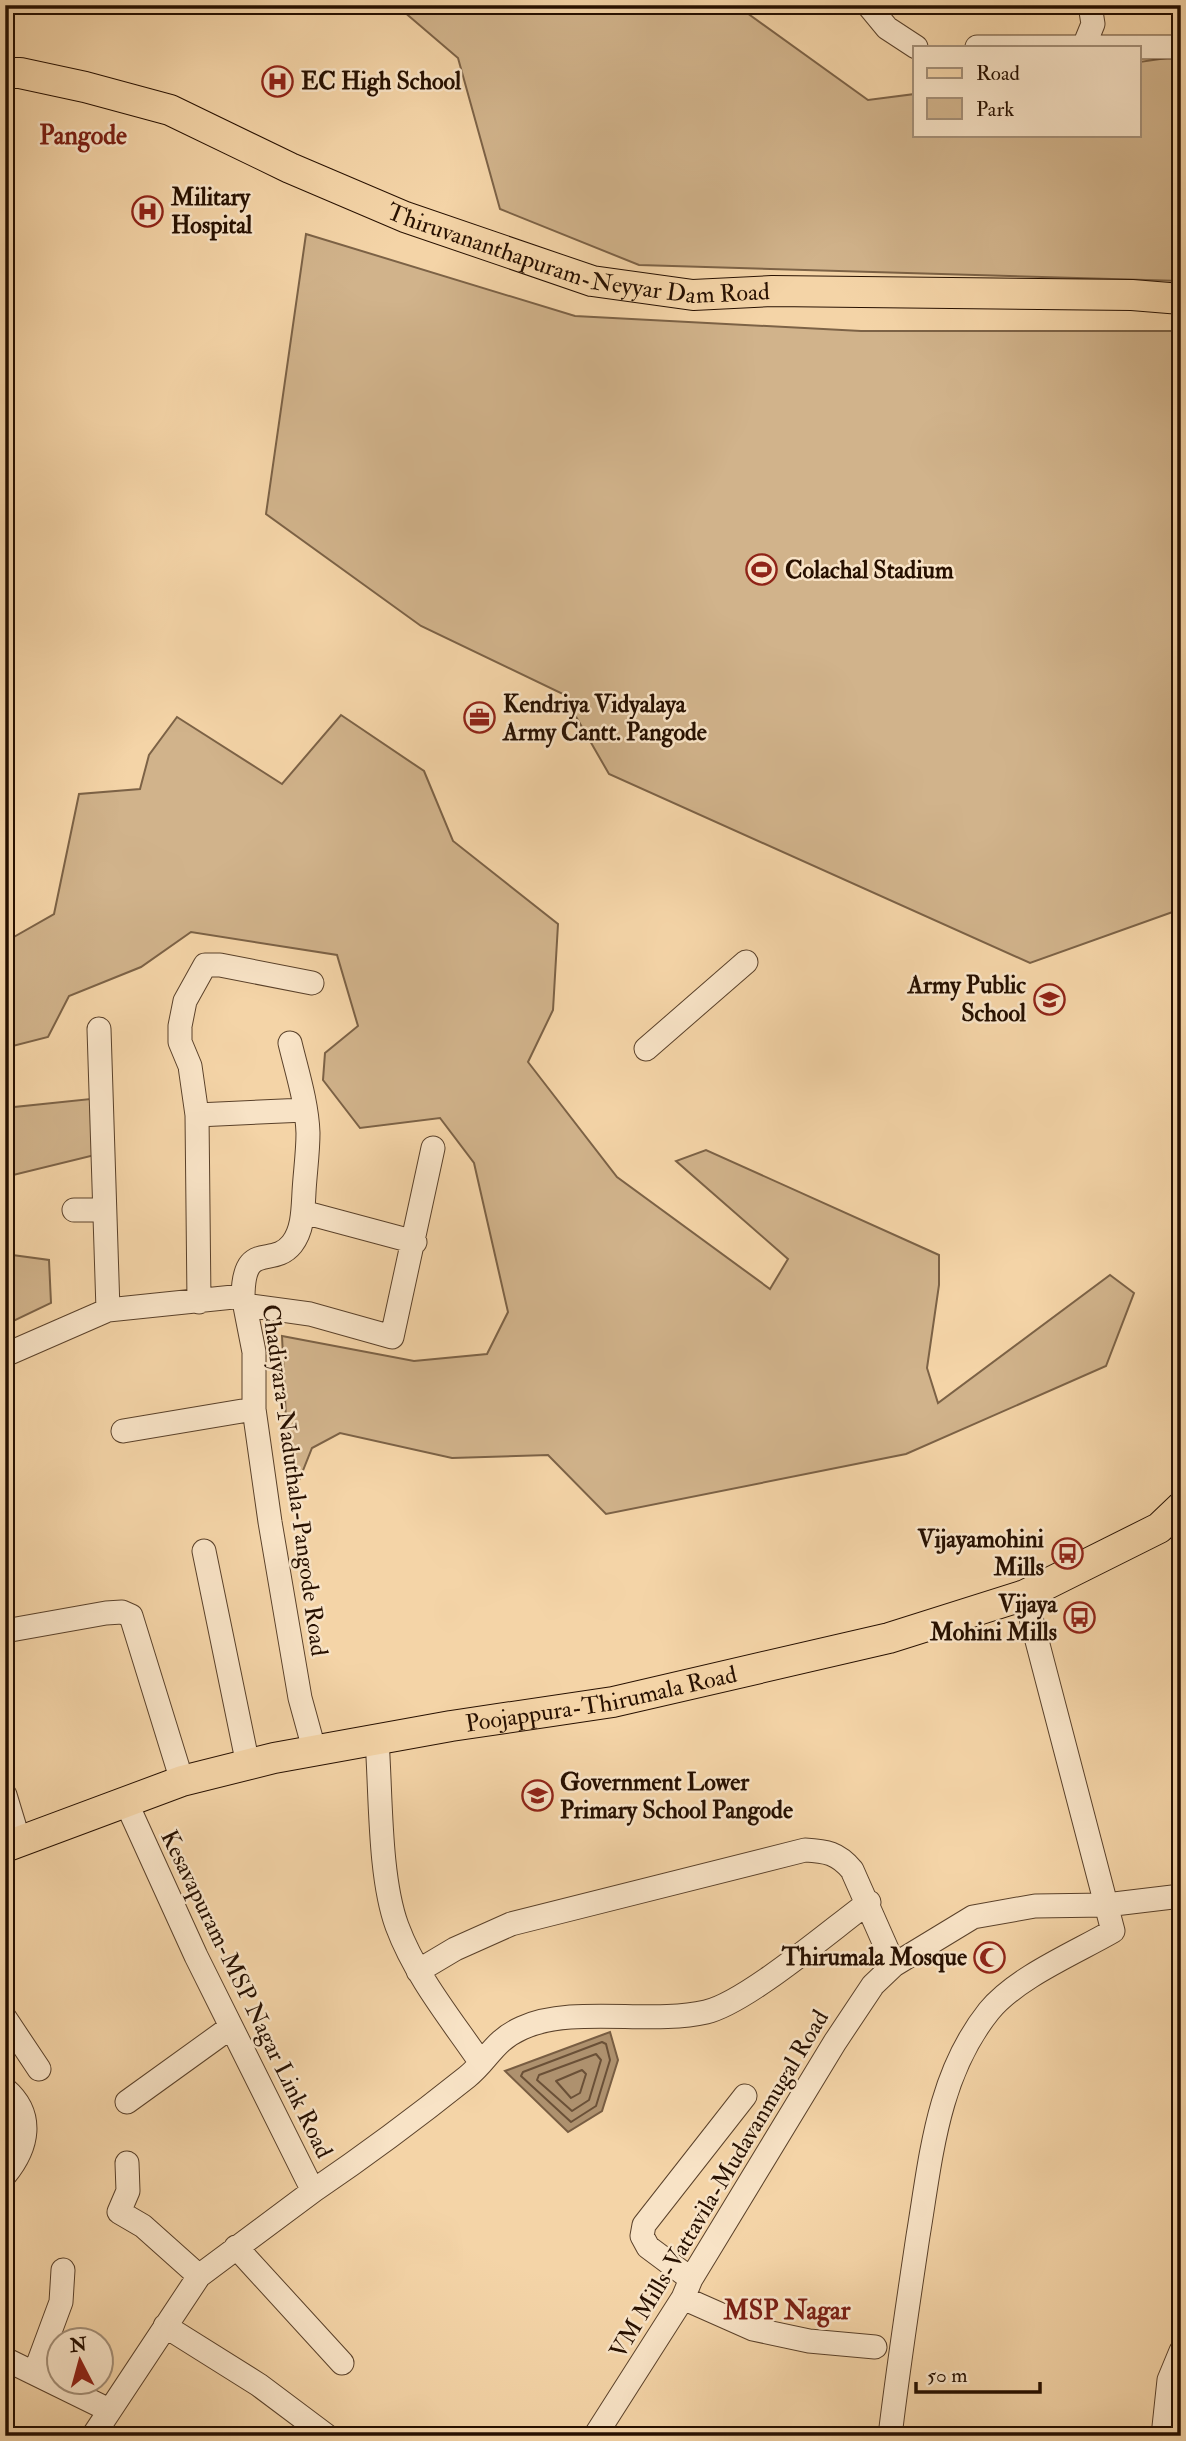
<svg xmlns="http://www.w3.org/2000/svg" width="1186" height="2441" viewBox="0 0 1186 2441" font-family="'IM FELL Double Pica',serif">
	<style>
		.green { fill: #d1b38b; stroke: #7c6246; stroke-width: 2 }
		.water { fill: #ae916e; stroke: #785d42; stroke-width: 2 }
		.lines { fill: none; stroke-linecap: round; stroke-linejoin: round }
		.shore { stroke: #6a5037; stroke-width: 2 }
		.minor-casing { stroke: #5a412a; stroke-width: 25 }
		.major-casing { stroke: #271000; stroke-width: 32 }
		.minor { stroke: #f8e3c6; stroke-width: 23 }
		.major { stroke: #f4d4a7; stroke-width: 30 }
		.labels { text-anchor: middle; stroke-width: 5; stroke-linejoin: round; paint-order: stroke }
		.poi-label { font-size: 24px; font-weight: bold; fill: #271000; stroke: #f8e3c6; text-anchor: start }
		.street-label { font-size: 24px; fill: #271000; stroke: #f8e3c6 }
		.neighbourhood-label { font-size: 26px; font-weight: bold; fill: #7a1f14; stroke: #f8e3c6 }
	</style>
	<rect width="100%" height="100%" fill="#f4d4a7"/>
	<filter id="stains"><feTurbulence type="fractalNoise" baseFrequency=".00286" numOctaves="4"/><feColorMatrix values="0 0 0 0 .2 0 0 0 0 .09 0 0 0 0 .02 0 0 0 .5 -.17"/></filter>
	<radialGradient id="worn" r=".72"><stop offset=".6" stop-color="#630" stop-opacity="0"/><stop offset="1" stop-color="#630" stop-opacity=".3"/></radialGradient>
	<path class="green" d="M396,5H736L868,100L915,94V135H1139V62L1181,56V281L639,265L500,209L458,58Z
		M306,234L575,316L861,331H1171L1181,334V909L1030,963L609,774L563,694L421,626L266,514Z
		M341,715L424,771L453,841L558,924L553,1010L528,1062L617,1177L770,1289L788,1259L676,1161L706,1150L939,1255V1285L927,1368L938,1403L1110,1275L1134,1293L1106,1366L906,1454L606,1514L548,1455L452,1458L340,1433L312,1448L290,1503L282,1336L414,1361L487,1354L508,1312L474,1163L440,1118L360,1128L323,1080L325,1053L358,1026L337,955L191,932L141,967L69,996L48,1037L5,1048V942L54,914L79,794L140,789L149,755L177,717L282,784Z
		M100,1098L103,1153L5,1177V1108Z
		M5,1254L49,1260L51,1303L5,1325Z"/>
	<path class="water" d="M610,2032L618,2060L602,2111L568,2132L505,2071Z"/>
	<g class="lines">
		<path class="shore" d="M602,2042L606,2044L610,2060L596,2106L571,2122L521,2076L523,2072Z
			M596,2054L601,2060L589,2100L572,2111L537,2080L539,2075Z
			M582,2070L586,2074L580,2093L571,2098L556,2081Z"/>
		<defs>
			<path id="minor" d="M868,5L887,28L916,47
				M1084,46L1093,24L1090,5
				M977,47H1181
				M99,1029L108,1310
				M646,1049L746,962
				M197,1115L305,1110
				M74,1210H103
				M303,1212L415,1242
				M243,1296C244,1239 272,1269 292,1244C303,1230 303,1210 304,1192C305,1173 308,1153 308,1133C307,1103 297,1072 290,1043
				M199,1302L197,1115L190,1066L180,1042V1026L185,1001L205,965H220L312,983
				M245,1305L310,1314L392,1337L433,1148
				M5,1355L108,1310L243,1296L254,1352V1409L270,1522L300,1698L314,1749
				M123,1431L254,1409
				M204,1551L248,1765
				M5,1631L106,1613L122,1612L131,1616L182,1781
				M377,1740C381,1795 379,1877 397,1926C416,1977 451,2019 481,2063
				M5,1795L19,1841
				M126,1802L196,1956L313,2191C366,2155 417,2117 467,2077C489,2059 493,2041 522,2028C572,2005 651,2025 706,2012C746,2003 832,1929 869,1902
				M418,1971L455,1949L511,1924L805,1850C826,1851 838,1853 852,1870L894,1965
				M5,2018L39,2069
				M5,2089C35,2115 28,2147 5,2175
				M127,2102L231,2027
				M127,2163L128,2191L119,2212L143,2226L199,2276
				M236,2247L342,2363
				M691,2279L648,2247L642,2236L644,2225L745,2096
				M683,2298L753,2329L809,2341L875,2347
				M165,2326L259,2385L327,2436
				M5,2359L109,2410
				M35,2372L61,2302L63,2270
				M93,2436L199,2276L313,2191
				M595,2436L683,2298L691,2279L835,2042L873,1985L894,1965L973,1917L1035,1906L1106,1905L1181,1896
				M890,2436C898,2369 908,2303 918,2236C931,2158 937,2076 989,2011C1017,1977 1075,1953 1113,1931L1025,1595
				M1163,2436L1169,2380L1181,2351"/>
			<g id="major">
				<path id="s1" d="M5,73H20L85,87L170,110L290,168L405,217L592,281L693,295L772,291L1132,295L1181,299"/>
				<path id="s2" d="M5,1847L182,1781L274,1758L451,1726L613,1702L889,1638L1025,1595L1159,1528L1181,1507"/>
			</g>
		</defs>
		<use href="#minor" class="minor-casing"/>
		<use href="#major" class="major-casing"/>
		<use href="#minor" class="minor"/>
		<use href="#major" class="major"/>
	</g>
	<defs>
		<symbol id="hospital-ring" viewBox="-11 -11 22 22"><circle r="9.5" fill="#f8e3c6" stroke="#8f2418" stroke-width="1.5"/><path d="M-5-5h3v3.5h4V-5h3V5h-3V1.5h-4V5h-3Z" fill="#8f2418"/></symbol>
		<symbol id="stadium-ring" viewBox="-11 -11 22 22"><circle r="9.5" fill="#f8e3c6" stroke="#8f2418" stroke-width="1.5"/><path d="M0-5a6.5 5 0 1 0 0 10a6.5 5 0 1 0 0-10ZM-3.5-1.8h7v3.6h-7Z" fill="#8f2418"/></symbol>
		<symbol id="office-ring" viewBox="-11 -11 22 22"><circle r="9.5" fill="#f8e3c6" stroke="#8f2418" stroke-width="1.5"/><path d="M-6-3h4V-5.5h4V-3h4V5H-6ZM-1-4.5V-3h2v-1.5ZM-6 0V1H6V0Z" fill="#8f2418"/></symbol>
		<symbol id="school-ring" viewBox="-11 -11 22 22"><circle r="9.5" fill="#f8e3c6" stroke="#8f2418" stroke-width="1.5"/><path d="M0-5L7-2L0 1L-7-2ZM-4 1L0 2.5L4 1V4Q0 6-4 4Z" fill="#8f2418"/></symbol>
		<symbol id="bus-ring" viewBox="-11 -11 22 22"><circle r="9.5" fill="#f8e3c6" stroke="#8f2418" stroke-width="1.5"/><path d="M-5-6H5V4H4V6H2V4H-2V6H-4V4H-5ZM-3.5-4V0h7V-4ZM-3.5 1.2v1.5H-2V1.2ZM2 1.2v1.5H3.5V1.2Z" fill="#8f2418"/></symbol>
		<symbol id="mosque-ring" viewBox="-11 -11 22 22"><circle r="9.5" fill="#f8e3c6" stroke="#8f2418" stroke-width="1.5"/><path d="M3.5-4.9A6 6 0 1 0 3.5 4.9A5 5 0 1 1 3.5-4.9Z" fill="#8f2418"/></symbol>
	</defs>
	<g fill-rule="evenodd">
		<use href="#hospital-ring" x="260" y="64" width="35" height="35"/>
		<use href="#hospital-ring" x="130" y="194" width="35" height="35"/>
		<use href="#stadium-ring" x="744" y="552" width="35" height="35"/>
		<use href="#office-ring" x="462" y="700" width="35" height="35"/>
		<use href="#school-ring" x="1032" y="982" width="35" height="35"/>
		<use href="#bus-ring" x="1050" y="1536" width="35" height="35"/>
		<use href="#bus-ring" x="1062" y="1600" width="35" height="35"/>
		<use href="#school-ring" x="520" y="1778" width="35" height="35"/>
		<use href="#mosque-ring" x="972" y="1940" width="35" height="35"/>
	</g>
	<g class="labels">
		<g class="poi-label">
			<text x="301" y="89">EC High School</text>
			<text x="171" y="205">Military<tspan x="171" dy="28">Hospital</tspan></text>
			<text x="785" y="578">Colachal Stadium</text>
			<text x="503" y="712">Kendriya Vidyalaya<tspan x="503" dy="28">Army Cantt. Pangode</tspan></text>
			<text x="1026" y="993" text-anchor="end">Army Public<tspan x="1026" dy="28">School</tspan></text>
			<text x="1044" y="1547" text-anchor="end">Vijayamohini<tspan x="1044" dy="28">Mills</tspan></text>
			<text x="1057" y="1612" text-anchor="end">Vijaya<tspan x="1057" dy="28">Mohini Mills</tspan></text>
			<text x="560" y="1790">Government Lower<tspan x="560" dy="28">Primary School Pangode</tspan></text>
			<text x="967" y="1965" text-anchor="end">Thirumala Mosque</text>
		</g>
		<g class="street-label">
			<text dy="8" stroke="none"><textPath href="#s1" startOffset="607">Thiruvananthapuram-Neyyar Dam Road</textPath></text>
			<text transform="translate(295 1480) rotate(82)" y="8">Chadiyara-Naduthala-Pangode Road</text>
			<text dy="8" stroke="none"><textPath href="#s2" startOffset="616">Poojappura-Thirumala Road</textPath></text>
			<text transform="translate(247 1994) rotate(64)" y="8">Kesavapuram-MSP Nagar Link Road</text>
			<text transform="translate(719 2184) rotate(-59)" y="8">VM Mills-Vattavila-Mudavanmugal Road</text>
		</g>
		<g class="neighbourhood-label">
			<text x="83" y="144">Pangode</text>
			<text x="787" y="2319">MSP Nagar</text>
		</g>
	</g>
	<rect width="1186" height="2441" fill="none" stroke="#f4d4a7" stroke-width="28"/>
	<rect x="7" y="7" width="1172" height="2427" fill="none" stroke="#271000" stroke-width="3.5"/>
	<rect x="14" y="14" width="1158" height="2413" fill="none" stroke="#271000" stroke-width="2"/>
	<rect x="913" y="46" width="228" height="91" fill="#f8e3c6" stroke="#a48f77" stroke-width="2"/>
	<rect x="927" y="68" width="35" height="10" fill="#f4d4a7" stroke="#a48f77" stroke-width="2"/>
	<text x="976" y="80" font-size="21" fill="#271000">Road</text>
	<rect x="927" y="98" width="35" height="21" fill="#d1b38b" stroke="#a48f77" stroke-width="2"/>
	<text x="976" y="116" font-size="21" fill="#271000">Park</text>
	<g transform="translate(80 2361) rotate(354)"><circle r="33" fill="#f8e3c6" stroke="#a48f77" stroke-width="2"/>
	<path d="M0-5L12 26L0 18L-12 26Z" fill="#8f2418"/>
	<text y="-10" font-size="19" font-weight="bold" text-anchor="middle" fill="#271000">N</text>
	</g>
	<path d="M916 2382v10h124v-10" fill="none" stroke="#271000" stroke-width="3.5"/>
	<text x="927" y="2382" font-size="21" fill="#271000" stroke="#f8e3c6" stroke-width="5" paint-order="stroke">50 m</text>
	<rect width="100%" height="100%" filter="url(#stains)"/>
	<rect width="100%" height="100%" fill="url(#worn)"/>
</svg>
